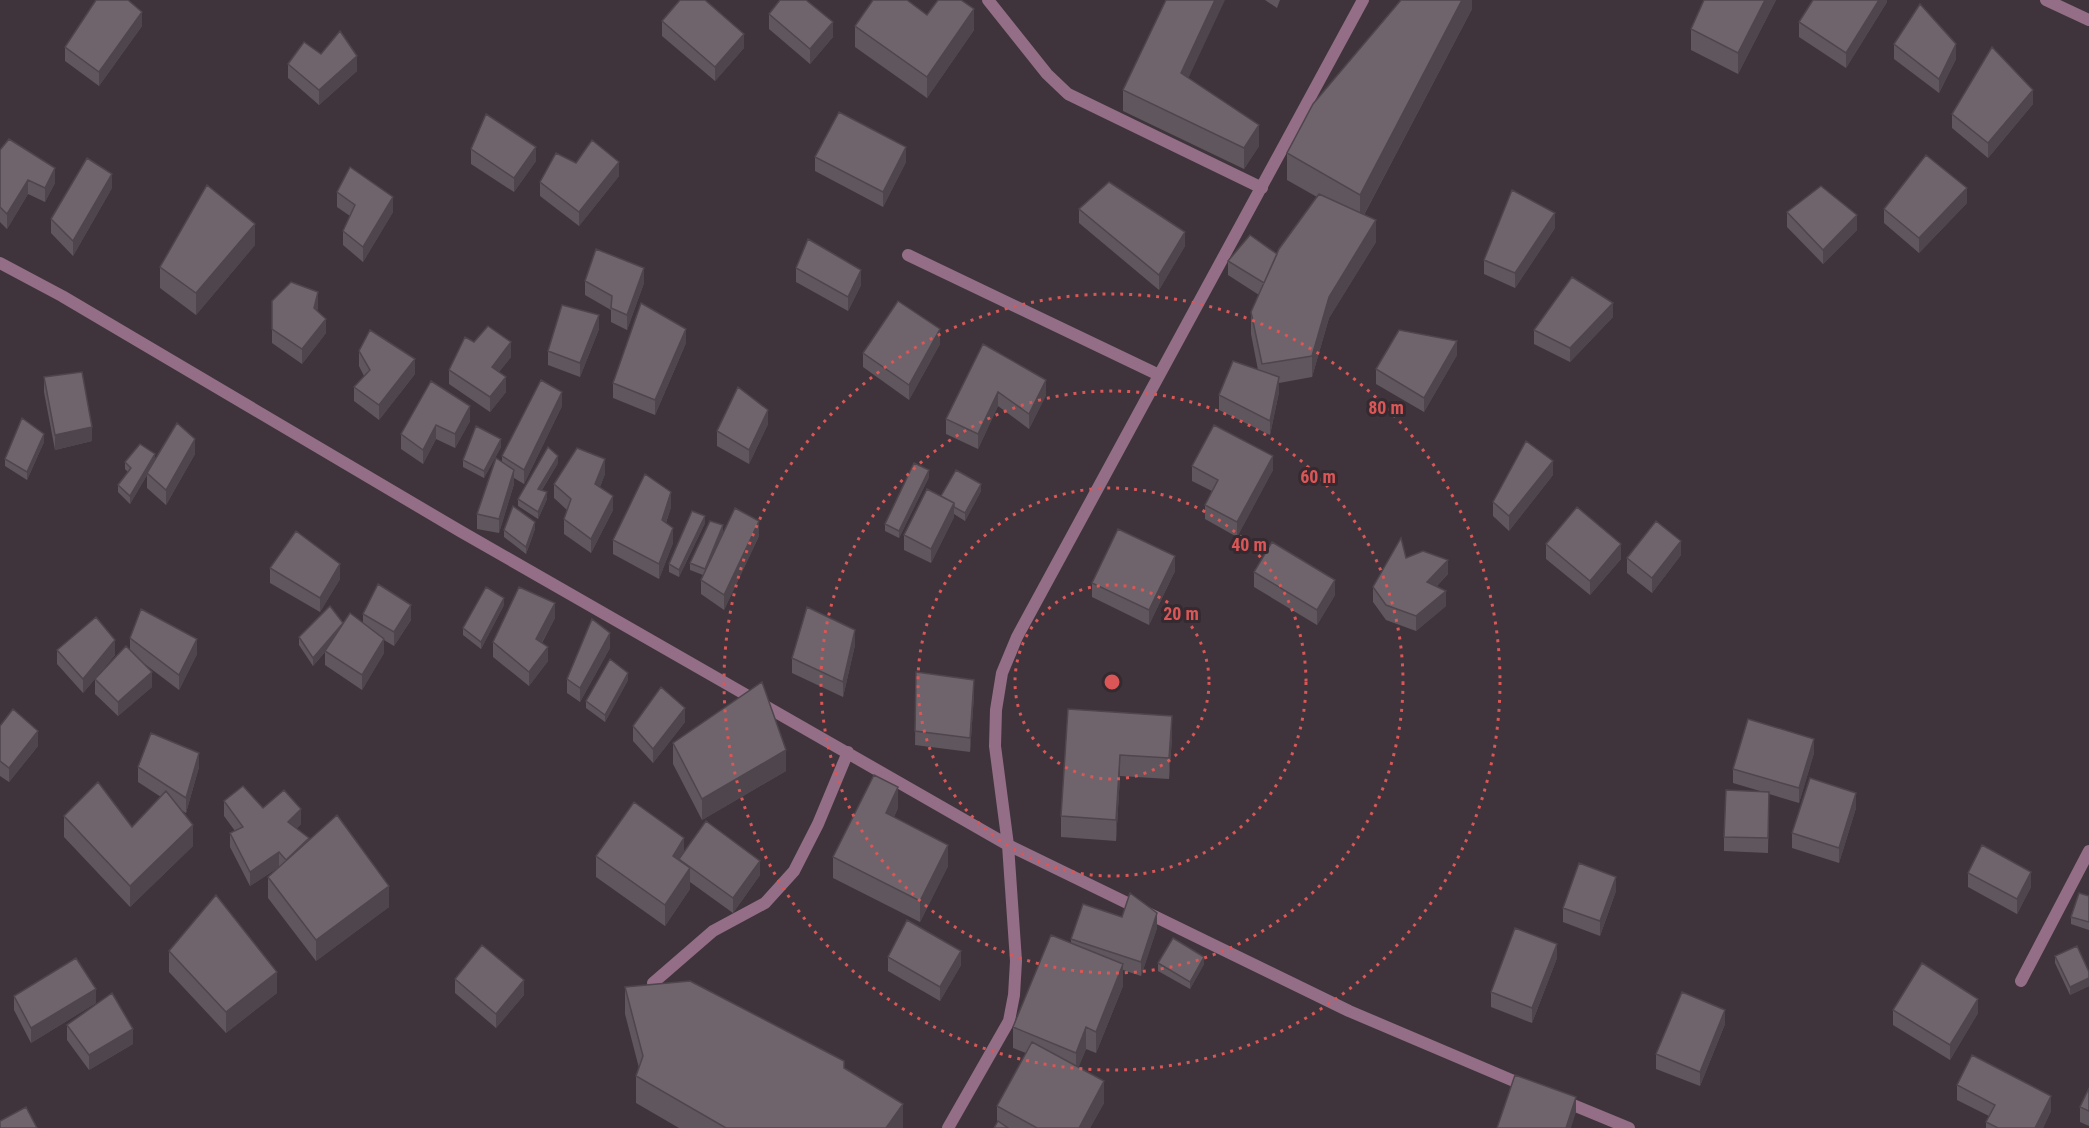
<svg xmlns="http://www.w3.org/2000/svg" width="2089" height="1128" viewBox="0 0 2089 1128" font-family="'Roboto Condensed',sans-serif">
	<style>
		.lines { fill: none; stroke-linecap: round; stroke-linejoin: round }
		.street { stroke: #936e86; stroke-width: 12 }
		.wall { fill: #60565d }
		.shaded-wall { fill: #4e464c }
		.building { fill: #70646c; stroke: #4e464c; stroke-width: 1.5 }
		.ring { fill: none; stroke: #da5657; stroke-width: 3; stroke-dasharray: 3 6 }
		.centre { fill: #da5657; stroke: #342a30; stroke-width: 3 }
		.ring-label { font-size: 18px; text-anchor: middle; font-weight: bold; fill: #da5657; stroke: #342a30; stroke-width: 6; stroke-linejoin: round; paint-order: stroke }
	</style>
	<rect width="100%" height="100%" fill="#3f343b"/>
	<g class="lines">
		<path class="street" d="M988,0L1047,74L1068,94L1262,188
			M2046,0L2089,20
			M908,255L1159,375
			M0,263L62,296L460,531L1008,845L1349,1011L1528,1087
			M2021,981L2089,851
			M653,983L713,931L765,903L794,871L818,824L848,752
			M1561,1100L1629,1128
			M948,1128L1009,1021L1014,995L1016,961L1008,845L995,746L996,710L1002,673L1017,637L1363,0"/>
	</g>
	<path class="wall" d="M1265,0H1280L1277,8Z
		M1472,0V9L1364,215L1376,242L1329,318L1312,377L1279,383V392L1270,435L1219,410V395L1258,370L1251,334V312L1259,295L1228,275V261L1277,254L1317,197L1287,180V153Z
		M1776,0L1738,74L1691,50V29Z
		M1887,0V2L1846,68L1799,37V22Z
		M769,14L833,37L810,64L769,29Z
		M927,15L974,30L927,98L855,47V26Z
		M662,21L744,48L715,81L662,36Z
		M142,26L99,86L65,61V47Z
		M1894,44L1956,59L1939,93L1894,59Z
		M321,54L357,71L319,105L288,78V64Z
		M1189,78L1259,146L1244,169L1123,111V90Z
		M2033,104L1988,158L1952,128V114Z
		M471,149L536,161L514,192L471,164Z
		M0,150L55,183L45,202L28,194L7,229L0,222Z
		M815,157L906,162L883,207L815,171Z
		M576,163L619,176L579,226L540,196V182Z
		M112,188L73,256L51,233V219Z
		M337,192L393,212L363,262L343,245V231L350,216L337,207Z
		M1967,203L1919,253L1884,223V209Z
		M1079,209L1185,246L1159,290L1079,223Z
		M1787,212L1857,230L1823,264L1787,227Z
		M1555,228L1515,288L1484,274V260Z
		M255,245L196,315L160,288V267Z
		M796,268L861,285L848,311L796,282Z
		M585,281L644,283L627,330L611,322V310L585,295Z
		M272,301L318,307L317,311L326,333L302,364L272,343Z
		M1613,317L1570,362L1534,344V330Z
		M599,329L580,377L548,365V351Z
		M474,342L511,357L499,372L506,392L490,412L449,384V370Z
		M686,343L655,415L613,398V383Z
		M940,344L909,400L863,367V353Z
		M983,344L1046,395L1029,429L998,406L978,449L946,434V419Z
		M359,351L415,374L379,420L354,401V387L364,376L359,366Z
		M1457,355L1424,412L1376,384V369Z
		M44,377L92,441L55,450L44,392Z
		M431,381L470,421L455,448L436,439L423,464L401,449V434Z
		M562,406L524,484L514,478V484L499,533L477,529V514L502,462V456Z
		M768,424L749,464L717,446V431Z
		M44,442L27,480L5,466V459Z
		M501,447L484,478L463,467V460Z
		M195,454L166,505L147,488V475L130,504L118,492V485L128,472L125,469V462L155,461Z
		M558,463L542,490L547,499L538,519L518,506V499Z
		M1192,466L1273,470L1237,537L1205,519V505L1212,491L1192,481Z
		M605,474L600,487L613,510L591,553L564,534V519L567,510L554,498V484Z
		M1553,475L1509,531L1493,516V502Z
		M929,477L899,538L885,531V524Z
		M981,491L965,521L954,514V517L931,563L904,550V535L941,496Z
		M671,507L666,523L673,543L659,579L613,554V540Z
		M705,523L679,577L669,572V564Z
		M535,529L526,554L504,537V530Z
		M723,532L719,542L759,536L724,610L701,594V580L703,575L690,570V563Z
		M1546,544L1621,559L1590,595L1546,559Z
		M1681,555L1652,593L1627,573V558Z
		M1406,558L1448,574L1437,586L1446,606L1416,631L1386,620L1373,602V587Z
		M270,568L340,579L320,612L270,583Z
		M1175,571L1149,625L1092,597V583Z
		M1254,572L1335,595L1317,625L1254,587Z
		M504,605L481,649L463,635V628Z
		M363,614L411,620L394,646L384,640V653L362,690L325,665V652L313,666L299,645V637L343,624L363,623Z
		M555,618L542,643L548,661L529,686L493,657V642Z
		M130,638L197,654L179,690L142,662L152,687L118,716L95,694V679L130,650Z
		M855,645L843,697L792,673V658Z
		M610,648L580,702L567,693V679Z
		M57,650L115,655L83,693L57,664Z
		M916,672L974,695L970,752L915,745Z
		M628,680L605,722L586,708V701Z
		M1068,709L1172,737L1169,779L1120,776L1116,841L1061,837V816Z
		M685,722L653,763L633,741V726Z
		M0,726L38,746L9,782L0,776Z
		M673,743L786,771L702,820L673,764Z
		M1814,753L1799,803L1769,794L1768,853L1724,851V837L1760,791L1733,783V769Z
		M138,767H199L186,813L181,810L193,846L130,907L64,837V816L132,827L161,797L138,782Z
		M224,801L263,808L301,824L296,829L309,840L389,907L316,961L268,898V877L279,867L250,886L230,847V833L235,831L224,816Z
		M898,808L894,817L948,866L920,922L833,878V857Z
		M1856,808L1839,863L1792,848V833Z
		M684,851L760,875L733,913L690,882V889L665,926L596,877V856Z
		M1968,873L2031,887L2017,914L1968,887Z
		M1616,891L1600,936L1563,922V908Z
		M2089,896V930L2071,924V917Z
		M1122,917L1157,928L1141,976L1123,970V986L1096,1053L1086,1049L1078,1068L1104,1103L1090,1128H994L997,1122V1106L1026,1053L1013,1048V1027L1071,943V939Z
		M169,951L277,993L226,1033L169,972Z
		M2055,956L2089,972V986L2070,995L2055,963Z
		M888,957L961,965L940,1001L888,971Z
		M1557,958L1532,1023L1491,1007V992Z
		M1158,963L1204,964L1190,989L1158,971Z
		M455,979L524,995L496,1028L455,993Z
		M625,987L844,1068L903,1128H679L636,1103V1076L639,1068L625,1014Z
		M14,996L96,1003L31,1043L14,1010Z
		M1893,1010L1978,1013L1950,1060L1893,1025Z
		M1725,1024L1700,1086L1656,1069V1054Z
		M67,1025L133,1044L89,1070L67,1040Z
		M1957,1085L2051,1111L2043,1128H1986V1122L1989,1116L1957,1100Z
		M2089,1088V1126L2080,1122V1107Z"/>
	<path class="shaded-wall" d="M1215,0H1225L1181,94V73Z
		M1462,0H1472V9L1360,222V195Z
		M1765,0H1776L1738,74V53Z
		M1879,0H1887V2L1846,68V53Z
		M974,9V30L927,98V77Z
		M142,12V26L99,86V72Z
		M833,22V37L810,64V49Z
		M744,34V48L715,81V67Z
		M1956,44V59L1939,93V79Z
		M357,56V71L319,105V90Z
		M2033,90V104L1988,158V143Z
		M1259,125V146L1244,169V148Z
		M536,147V161L514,192V178Z
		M906,147V162L883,207V192Z
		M619,162V176L579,226V212Z
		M55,168V183L45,202V188Z
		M112,174V188L73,256V241Z
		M28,180V194L7,229V214Z
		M1967,188V203L1919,253V238Z
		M393,197V212L363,262V247Z
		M1555,213V228L1515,288V273Z
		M1857,215V230L1823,264V250Z
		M1376,220V242L1329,318L1312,377V356L1329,297Z
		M255,224V245L196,315V293Z
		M1185,232V246L1159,290V275Z
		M644,268V283L627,330V315Z
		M861,270V285L848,311V297Z
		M318,292V307L314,323V308Z
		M1613,303V317L1570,362V348Z
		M599,315V329L580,377V363Z
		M326,319V333L302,364V349Z
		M686,329V343L655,415V400Z
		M940,329V344L909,400V385Z
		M1457,341V355L1424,412V398Z
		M511,342V357L492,381V367Z
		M415,359V374L379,420V405Z
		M506,377V392L490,412V397Z
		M1279,377V392L1270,435V421Z
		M1046,380V395L1029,429V414Z
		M562,392V406L524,484V470Z
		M998,392V406L978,449V434Z
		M470,406V421L455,448V434Z
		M768,410V424L749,464V450Z
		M436,425V439L423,464V450Z
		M92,427V441L55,450V435Z
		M44,434V442L27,480V472Z
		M195,439V454L166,505V490Z
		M501,439V447L484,478V471Z
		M155,454V462L130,504V496Z
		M558,456V463L538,496V489Z
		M1273,456V470L1237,537V522Z
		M605,459V474L595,499V484Z
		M1553,461V475L1509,531V516Z
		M514,470V484L499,533V519Z
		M929,470V477L899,538V531Z
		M981,484V491L965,521V513Z
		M547,492V499L538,519V512Z
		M671,492V507L662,535V520Z
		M613,496V510L591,553V539Z
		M954,503V517L931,563V549Z
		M705,516V523L679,577V570Z
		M759,521V536L724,610V595Z
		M535,522V529L526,554V547Z
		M723,525V532L705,576V569Z
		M673,528V543L659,579V564Z
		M1681,541V555L1652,593V578Z
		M1621,544V559L1590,595V581Z
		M1175,556V571L1149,625V610Z
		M1448,560V574L1427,596V582Z
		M340,564V579L320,612V598Z
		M1335,580V595L1317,625V610Z
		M1446,591V606L1416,631V616Z
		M504,598V605L481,649V642Z
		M555,603V618L536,653V639Z
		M411,605V620L394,646V632Z
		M343,623V630L313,666V658Z
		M855,630V645L843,697V682Z
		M610,633V648L580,702V688Z
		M197,639V654L179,690V675Z
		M384,639V653L362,690V675Z
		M115,640V655L83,693V679Z
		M548,647V661L529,686V672Z
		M152,672V687L118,716V702Z
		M628,673V680L605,722V715Z
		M974,680V695L970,752V738Z
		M685,708V722L653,763V749Z
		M1172,716V737L1169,779V758Z
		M38,731V746L9,782V768Z
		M1814,739V753L1799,803V788Z
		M786,750V771L702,820V799Z
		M199,753V767L186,813V798Z
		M1120,755V776L1116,841V820Z
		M898,787V808L886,834V813Z
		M1856,793V808L1839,863V848Z
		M301,809V824L288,837V822Z
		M193,825V846L130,907V886Z
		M684,838V860L679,859V868L673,856Z
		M948,845V866L920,922V901Z
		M279,852V867L250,886V872Z
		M760,861V875L733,913V898Z
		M690,868V889L665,926V905Z
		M2031,872V887L2017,914V899Z
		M1616,877V891L1600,936V921Z
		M389,886V907L316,961V940Z
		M1157,913V928L1141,976V962Z
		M1557,944V958L1532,1023V1008Z
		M961,951V965L940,1001V987Z
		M1204,957V964L1190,989V982Z
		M1123,964V986L1096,1053V1032Z
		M277,972V993L226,1033V1012Z
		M2089,978V986L2070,995V987Z
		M524,980V995L496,1028V1014Z
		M96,989V1003L31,1043V1028Z
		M1978,999V1013L1950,1060V1045Z
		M1725,1010V1024L1700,1086V1072Z
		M1086,1027V1049L1076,1074V1053Z
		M133,1029V1044L89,1070V1055Z
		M1104,1081V1103L1090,1128H1079Z
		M2051,1096V1111L2043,1128H2035Z
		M1576,1097V1112L1571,1128H1566Z
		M903,1104V1128H886Z"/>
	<path class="building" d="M96,0H128L142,12L99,72L65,47Z
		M680,0H705L744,34L715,67L662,21Z
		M780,0H806L833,22L810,49L769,14Z
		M873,0H907L927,15L938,0H961L974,9L927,77L855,26Z
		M1166,0H1215L1181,73L1259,125L1244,148L1123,90Z
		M1401,0H1462L1360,195L1287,153L1313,104Z
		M1704,0H1765L1738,53L1691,29Z
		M1813,0H1879L1846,53L1799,22Z
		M1920,4L1956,44L1939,79L1894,44Z
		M340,31L357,56L319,90L288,64L304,42L321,54Z
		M1992,47L2033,90L1988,143L1952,114Z
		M839,112L906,147L883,192L815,157Z
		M486,114L536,147L514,178L471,149Z
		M9,139L55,168L45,188L28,180L7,214L0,207V150Z
		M592,140L619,162L579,212L540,182L556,153L576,163Z
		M1926,155L1967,188L1919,238L1884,209Z
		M87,158L112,174L73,241L51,219Z
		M350,167L393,197L363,247L343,231L355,205L337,192Z
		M1109,182L1185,232L1159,275L1079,209Z
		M207,185L255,224L196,293L160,267Z
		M1821,186L1857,215L1823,250L1787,212Z
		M1512,190L1555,213L1515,273L1484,260Z
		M1319,194L1376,220L1329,297L1312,356L1262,364L1251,312L1279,249Z
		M1250,235L1277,254L1264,283L1228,261Z
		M808,239L861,270L848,297L796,268Z
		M596,249L644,268L627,315L611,308L612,296L585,281Z
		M1572,277L1613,303L1570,348L1534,330Z
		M291,282L318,292L314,308L326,319L302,349L272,329V301Z
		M898,301L940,329L909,385L863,353Z
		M641,303L686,329L655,400L613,383Z
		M562,305L599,315L580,363L548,351Z
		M488,326L511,342L492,367L506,377L490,397L449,370L465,337L474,342Z
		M370,330L415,359L379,405L354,387L370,370L359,351Z
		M1399,330L1457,341L1424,398L1376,369Z
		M983,344L1046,380L1029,414L998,392L978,434L946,419Z
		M1233,361L1279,377L1270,421L1219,395Z
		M82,372L92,427L55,435L44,377Z
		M541,380L562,392L524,470L502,456Z
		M431,381L470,406L455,434L436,425L423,450L401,434Z
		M738,387L768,410L749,450L717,431Z
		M22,418L44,434L27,472L5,459Z
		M177,423L195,439L166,490L147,473Z
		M1214,425L1273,456L1237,522L1205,505L1218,480L1192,466Z
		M476,426L501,439L484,471L463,460Z
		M1526,441L1553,461L1509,516L1493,502Z
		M140,444L155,454L130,496L118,485L131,468L125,462Z
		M548,447L558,456L538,489L547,492L538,512L518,499Z
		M577,448L605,459L595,484L613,496L591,539L564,519L571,499L554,484Z
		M496,458L514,470L499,519L477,514Z
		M914,463L929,470L899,531L885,524Z
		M956,470L981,484L965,513L954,507V503L941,496Z
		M645,474L671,492L662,520L673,528L659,564L613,540Z
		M927,489L954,503L931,549L904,535Z
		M513,506L535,522L526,547L504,530Z
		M1577,507L1621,544L1590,581L1546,544Z
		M735,508L759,521L724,595L701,580Z
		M692,511L705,516L679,570L669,564Z
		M710,521L723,525L705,569L690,563Z
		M1656,521L1681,541L1652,578L1627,558Z
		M1118,529L1175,556L1149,610L1092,583Z
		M296,531L340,564L320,598L270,568Z
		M1401,538L1406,558L1423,551L1448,560L1427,582L1446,591L1416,616L1386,605L1373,587Z
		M1272,542L1335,580L1317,610L1254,572Z
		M378,584L411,605L394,632L363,614Z
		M486,587L504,598L481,642L463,628Z
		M519,587L555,603L536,639L548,647L529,672L493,642Z
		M330,606L343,623L313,658L299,637Z
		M807,607L855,630L843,682L792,658Z
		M141,609L197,639L179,675L130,638Z
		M350,613L384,639L362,675L325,651Z
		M96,617L115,640L83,679L57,650Z
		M592,619L610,633L580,688L567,679Z
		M126,646L152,672L118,702L95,679Z
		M610,659L628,673L605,715L586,701Z
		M916,672L974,680L970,738L915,731Z
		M762,682L786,750L702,799L673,743Z
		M661,687L685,708L653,749L633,726Z
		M13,709L38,731L9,768L0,761V726Z
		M1068,709L1172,716L1169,758L1120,755L1116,820L1061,816Z
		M1748,719L1814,739L1799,788L1733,769Z
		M151,733L199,753L186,798L138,767Z
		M874,775L898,787L886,813L948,845L920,901L833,857Z
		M1810,778L1856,793L1839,848L1792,833Z
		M98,782L132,827L166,791L193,825L130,886L64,816Z
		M243,786L263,808L284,790L301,809L288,822L309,838L286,860L279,852L250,872L230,833L243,827L224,801Z
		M1726,790L1769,792L1768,838L1724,837Z
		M634,802L684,838L673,856L690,868L665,905L596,856Z
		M337,815L389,886L316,940L268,877Z
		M706,821L760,861L733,898L679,859Z
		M1982,845L2031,872L2017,899L1968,873Z
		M1579,863L1616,877L1600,921L1563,908Z
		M1130,893L1157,913L1141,962L1071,939L1083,904L1122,917Z
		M2079,893L2089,896V922L2071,917Z
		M216,895L277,972L226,1012L169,951Z
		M907,920L961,951L940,987L888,957Z
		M1515,928L1557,944L1532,1008L1491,992Z
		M1051,935L1123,964L1096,1032L1086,1027L1076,1053L1013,1027Z
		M1173,938L1204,957L1190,982L1158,963Z
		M482,945L524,980L496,1014L455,979Z
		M2077,946L2089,972V978L2070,987L2055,956Z
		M76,958L96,989L31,1028L14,996Z
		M1922,963L1978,999L1950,1045L1893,1010Z
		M690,981L844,1061V1068L903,1104L886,1128H726L636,1076L643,1056L625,987Z
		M1682,992L1725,1010L1700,1072L1656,1054Z
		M112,993L133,1029L89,1055L67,1025Z
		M1032,1042L1104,1081L1079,1128H1037L997,1106Z
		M1972,1055L2051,1096L2035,1128H1998L1986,1122L1995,1105L1957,1085Z
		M1515,1075L1576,1097L1566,1128H1497Z
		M2089,1088V1111L2080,1107Z
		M26,1107L37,1128H0V1121Z
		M998,1121L1008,1128H994Z"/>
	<g class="ring">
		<circle cx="1112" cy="682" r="97"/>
		<circle cx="1112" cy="682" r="194"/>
		<circle cx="1112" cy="682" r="291"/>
		<circle cx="1112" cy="682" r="388"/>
	</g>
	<circle cx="1112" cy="682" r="9" class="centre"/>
	<g class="ring-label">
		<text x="1386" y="414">80 m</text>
		<text x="1318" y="483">60 m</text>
		<text x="1249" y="551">40 m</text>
		<text x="1181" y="620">20 m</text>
	</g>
</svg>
